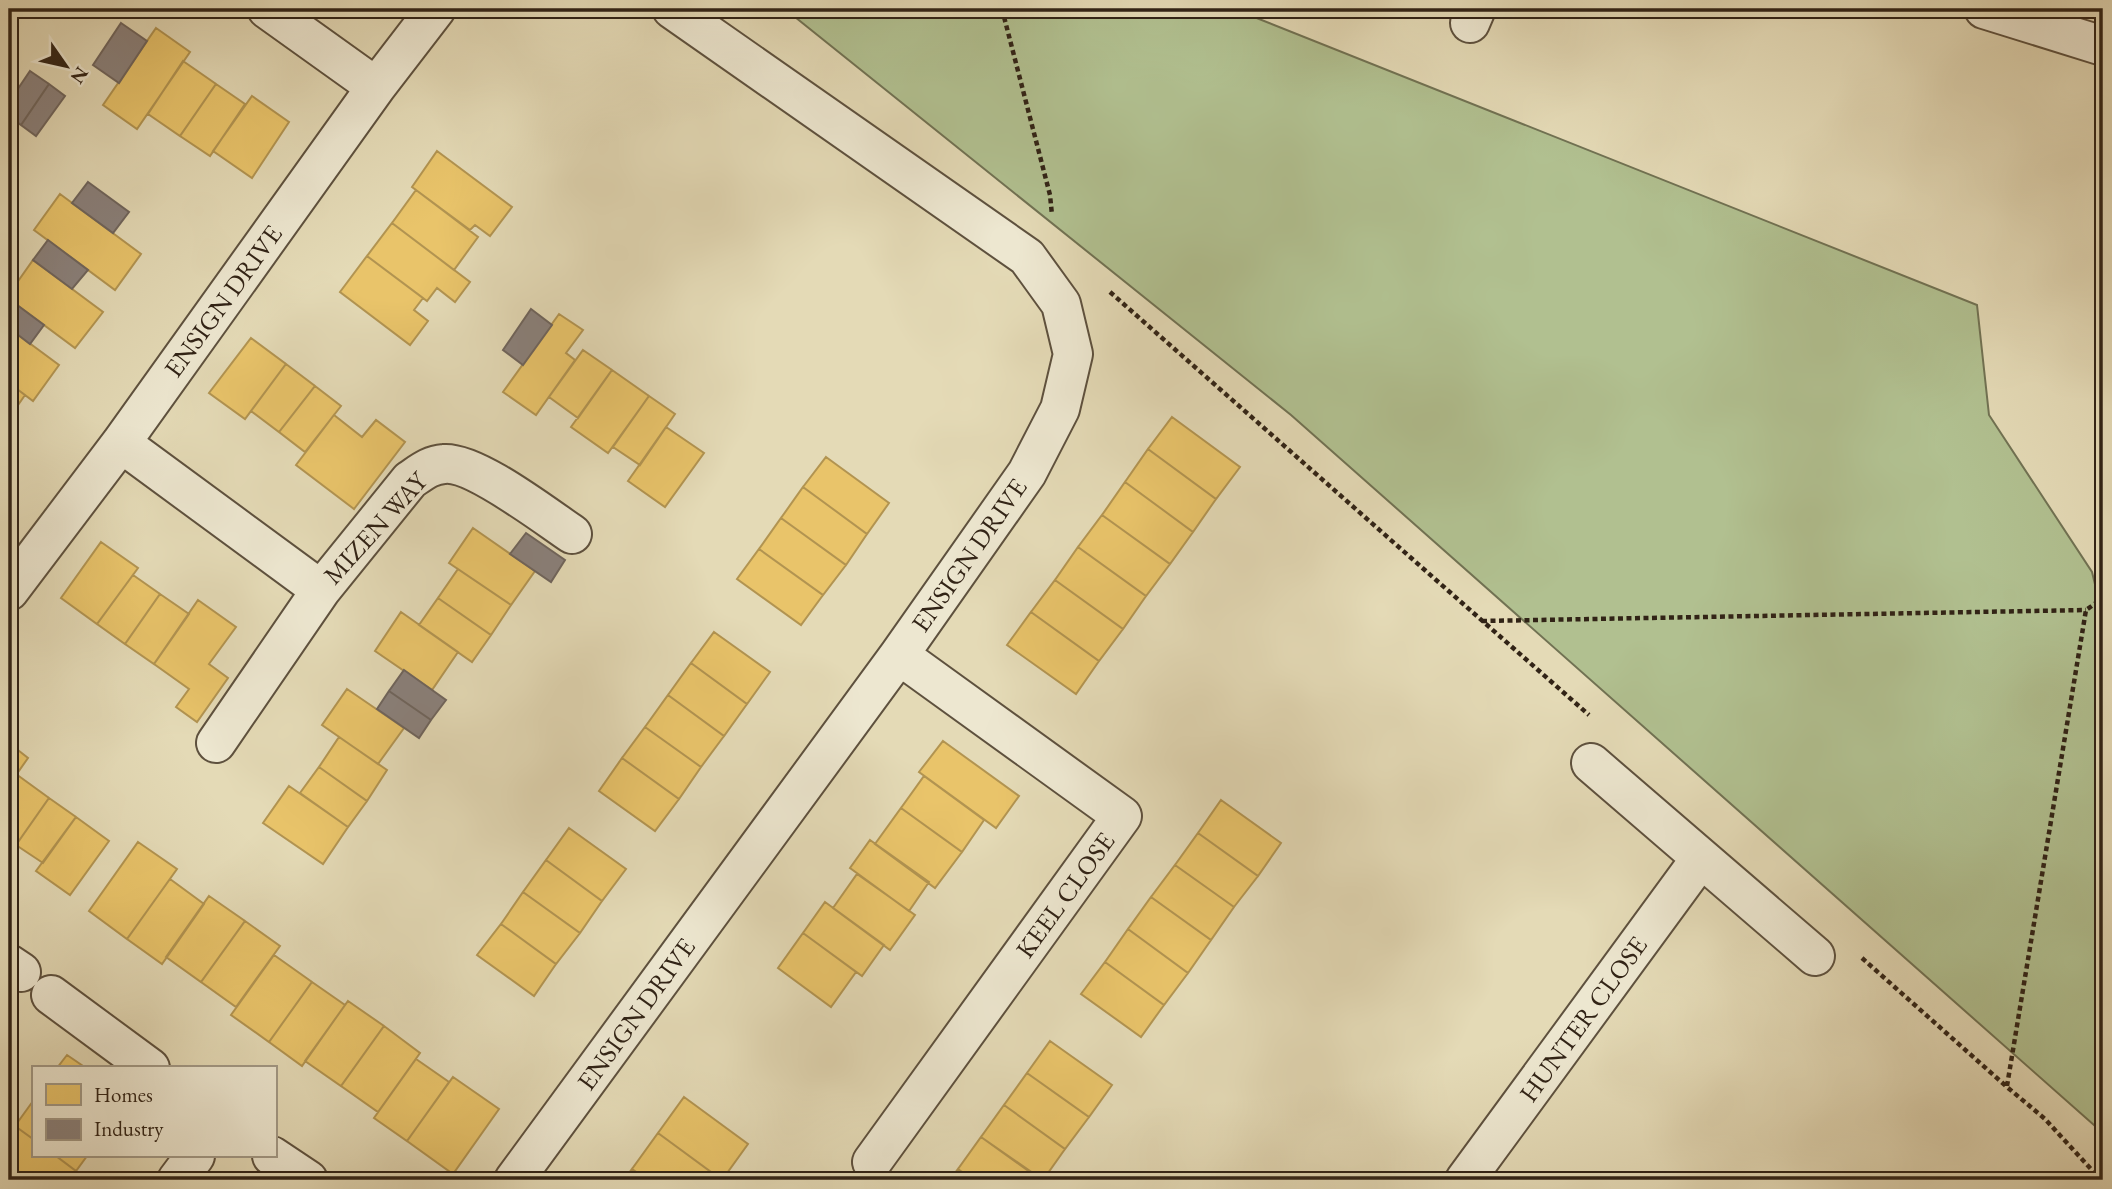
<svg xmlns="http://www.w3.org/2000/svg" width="2112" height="1189" viewBox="0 0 2112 1189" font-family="'EB Garamond',serif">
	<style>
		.green { fill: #b1c090; stroke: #717253; stroke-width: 2 }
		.homes { fill: #e9c46a; stroke: #b29451; stroke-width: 2 }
		.industry { fill: #8a817c; stroke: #6f655d; stroke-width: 2 }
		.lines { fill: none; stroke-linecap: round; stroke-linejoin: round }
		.minor-casing { stroke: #5e513e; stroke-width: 42 }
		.path { stroke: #312316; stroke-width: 4.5; stroke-dasharray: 5 3.5; stroke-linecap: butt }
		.minor { stroke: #ede7d0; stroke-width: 38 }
		.labels { text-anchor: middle; stroke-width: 7; stroke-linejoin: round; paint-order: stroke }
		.street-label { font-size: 26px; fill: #312316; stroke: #ede7d0 }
	</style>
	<rect width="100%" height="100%" fill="#e4dab6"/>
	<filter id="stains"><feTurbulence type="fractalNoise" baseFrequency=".00286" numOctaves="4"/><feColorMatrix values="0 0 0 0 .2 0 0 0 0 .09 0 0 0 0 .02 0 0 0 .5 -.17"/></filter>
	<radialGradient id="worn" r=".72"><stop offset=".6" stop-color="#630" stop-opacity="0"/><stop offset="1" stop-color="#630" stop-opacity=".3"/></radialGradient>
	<path class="green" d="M785,9H1234L1977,305L1989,415L2092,572L2103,617V1133L1291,415Z"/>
	<path class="homes" d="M156,28L190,52L137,129L103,105Z
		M183,61L216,84L180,136L148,114Z
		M216,84L245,104L210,156L180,136Z
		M252,96L289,122L252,178L213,151Z
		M437,151L512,207L490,236L475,225L470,230L412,187Z
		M416,190L478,237L454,270L392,223Z
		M60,194L141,254L115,290L34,230Z
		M392,223L470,282L455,302L437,288L427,301L367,256Z
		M367,256L423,298L414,310L428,321L410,345L340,292Z
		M33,260L103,312L75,348L9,299V294Z
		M559,314L583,330L566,353L575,360L536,415L503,392Z
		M9,328L59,365L33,401L9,383Z
		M251,338L286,364L245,419L209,393Z
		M583,350L612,370L578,418L549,397Z
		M286,364L315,386L279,432L251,411Z
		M612,370L649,396L608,453L571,427Z
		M9,383L25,395L9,418Z
		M315,386L341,406L305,452L279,432Z
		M649,396L675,414L640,465L613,447Z
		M334,415L362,437L376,420L405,442L354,509L296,465Z
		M1172,417L1240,467L1216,499L1148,449Z
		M666,427L704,453L665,507L628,481Z
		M1148,449L1216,499L1193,532L1125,482Z
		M826,457L889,503L867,534L803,487Z
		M1125,482L1193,532L1170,564L1102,515Z
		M803,487L867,534L846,565L781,518Z
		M1102,515L1170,564L1146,596L1078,547Z
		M781,518L846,565L823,595L759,549Z
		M473,528L535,571L511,605L449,563Z
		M101,542L138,568L97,624L61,598Z
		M1078,547L1146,596L1123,629L1055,580Z
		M759,549L823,595L801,625L737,579Z
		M458,569L511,605L491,635L438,598Z
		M133,575L160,594L125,644L97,624Z
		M1055,580L1123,629L1099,661L1031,612Z
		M160,594L189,614L154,664L125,644Z
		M438,598L491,635L472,662L419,625Z
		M198,600L236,627L209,664L228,678L197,722L176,707L189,689L154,664Z
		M401,612L458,652L432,690L375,651Z
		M1031,612L1099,661L1076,694L1007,645Z
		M714,632L770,672L747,704L691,663Z
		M691,663L747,704L724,736L668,695Z
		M347,689L404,728L378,764L322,725Z
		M668,695L724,736L701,767L645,727Z
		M645,727L701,767L679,799L622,758Z
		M339,737L387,770L367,801L319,767Z
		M943,741L1019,796L996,828L919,772Z
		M9,743L28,758L9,785Z
		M622,758L679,799L655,831L599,791Z
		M319,767L367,801L348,827L300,793Z
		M16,774L49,798L16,845L9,839V785Z
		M924,776L984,820L962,852L901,808Z
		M289,786L348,827L323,864L263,823Z
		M49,798L76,817L43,863L16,845Z
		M1221,800L1281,843L1258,876L1198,833Z
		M901,808L962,852L935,888L875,844Z
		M76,817L109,841L70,895L36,871Z
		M569,828L626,869L602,901L546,860Z
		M1198,833L1258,876L1234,907L1175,865Z
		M870,840L929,882L909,911L850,868Z
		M138,842L177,869L127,939L89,911Z
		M546,860L602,901L580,933L523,892Z
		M1175,865L1234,907L1211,940L1151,897Z
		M857,874L915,915L890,950L833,908Z
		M170,879L204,904L162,964L127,939Z
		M523,892L580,933L556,964L501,924Z
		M209,896L245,921L201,982L166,957Z
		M1151,897L1211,940L1188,973L1128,929Z
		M825,902L884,945L862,976L803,933Z
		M245,921L280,946L236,1007L201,982Z
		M501,924L556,964L534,996L477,955Z
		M1128,929L1188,973L1164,1005L1105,962Z
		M803,933L856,972L831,1007L778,968Z
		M274,955L312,982L269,1042L231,1015Z
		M1105,962L1164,1005L1141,1037L1081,994Z
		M312,982L345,1005L302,1066L269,1042Z
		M348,1001L384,1026L341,1086L305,1061Z
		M384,1026L420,1053L378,1112L341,1086Z
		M1050,1041L1112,1085L1089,1117L1027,1073Z
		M67,1055L86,1068H57Z
		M416,1059L449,1082L407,1141L374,1118Z
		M1027,1073L1089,1117L1065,1149L1004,1105Z
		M453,1077L499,1109L453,1174L407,1141Z
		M684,1097L748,1144L722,1180L658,1133Z
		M33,1101V1139L15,1126Z
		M1004,1105L1065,1149L1043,1180L981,1137Z
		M15,1126L33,1139V1156H56L76,1171L69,1180H14L9,1176V1134Z
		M658,1133L722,1180H648L632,1169Z
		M981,1137L1041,1180H973L958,1169Z
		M56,1156H87L76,1171Z
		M632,1169L648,1180H624Z
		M958,1169L973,1180H950Z"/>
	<path class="industry" d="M121,23L147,41L119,83L93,65Z
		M30,71L49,84L21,125L9,116V102Z
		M49,84L65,96L36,136L21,125Z
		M88,182L129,212L113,233L72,203Z
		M48,240L88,270L72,289L33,260Z
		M9,299L44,325L30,344L9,328Z
		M531,309L552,325L523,365L503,350Z
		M526,533L565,560L551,582L510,554Z
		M404,670L446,700L431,720L389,691Z
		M389,691L431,720L419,738L377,709Z"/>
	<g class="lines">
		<defs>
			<path id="minor" d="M267,9L376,87
				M1984,9L2103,46
				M1470,23L1476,9
				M121,443L321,590L410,480C422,472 430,465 444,464C474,461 545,516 572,534
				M9,591L121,443L376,87L436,9
				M216,743L321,590
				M1591,763L1815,956
				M9,964L21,972
				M51,995L150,1068
				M272,1156L308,1180
				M872,1162L1122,816L899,655
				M177,1180L195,1156
				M514,1180L899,655L1027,473L1060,409L1073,354L1061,304L1027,257L672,9
				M1465,1180L1701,858"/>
		</defs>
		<use href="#minor" class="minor-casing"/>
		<path class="path" d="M1002,9L1050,195L1052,215
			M1110,292L1589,715
			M1482,621L2086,610
			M1862,958L2007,1087L2045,1119L2101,1180
			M2007,1086L2086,610L2103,598"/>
		<use href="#minor" class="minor"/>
	</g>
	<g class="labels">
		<g class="street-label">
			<text transform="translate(223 301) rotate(-54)" y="9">ENSIGN DRIVE</text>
			<text transform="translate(375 528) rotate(-48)" y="9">MIZEN WAY</text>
			<text transform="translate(969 555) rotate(-55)" y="9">ENSIGN DRIVE</text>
			<text transform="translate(1065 895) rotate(-54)" y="9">KEEL CLOSE</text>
			<text transform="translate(636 1014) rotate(-54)" y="9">ENSIGN DRIVE</text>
			<text transform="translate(1583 1019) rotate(-54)" y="9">HUNTER CLOSE</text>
		</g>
	</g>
	<rect width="2112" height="1189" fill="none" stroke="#e4dab6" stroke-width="35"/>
	<rect x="10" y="10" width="2091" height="1168" fill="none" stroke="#312316" stroke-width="3.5"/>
	<rect x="18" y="18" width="2077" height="1154" fill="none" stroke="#312316" stroke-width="2"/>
	<rect x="32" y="1066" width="245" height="91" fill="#ede7d0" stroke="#a29986" stroke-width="2"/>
	<rect x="46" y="1084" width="35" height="21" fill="#e9c46a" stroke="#a29986" stroke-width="2"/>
	<text x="94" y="1102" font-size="21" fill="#312316">Homes</text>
	<rect x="46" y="1119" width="35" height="21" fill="#8a817c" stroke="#a29986" stroke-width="2"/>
	<text x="94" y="1136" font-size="21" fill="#312316">Industry</text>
	<g transform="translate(66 66) rotate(124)" stroke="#ede7d0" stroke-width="5" paint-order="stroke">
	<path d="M0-5L12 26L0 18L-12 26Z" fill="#312316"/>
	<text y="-10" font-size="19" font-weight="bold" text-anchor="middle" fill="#312316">N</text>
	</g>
	<rect width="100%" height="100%" filter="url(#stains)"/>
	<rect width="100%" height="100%" fill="url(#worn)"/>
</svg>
